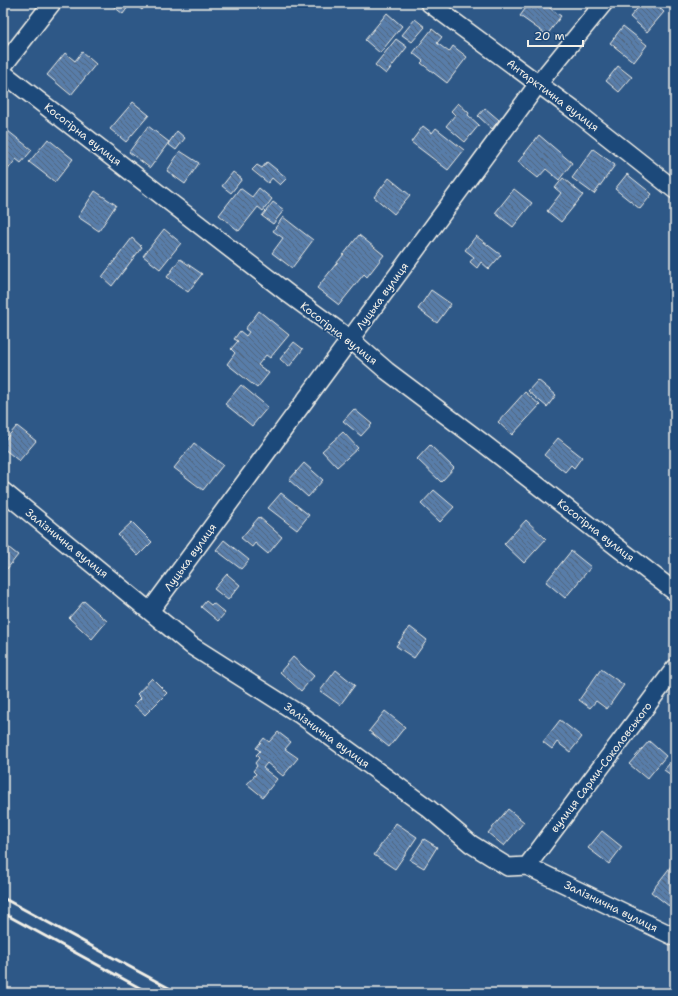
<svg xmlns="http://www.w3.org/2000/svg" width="678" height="996" viewBox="0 0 678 996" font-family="'Shantell Sans',sans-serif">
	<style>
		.building { fill: url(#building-back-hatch); stroke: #f4f1e8 }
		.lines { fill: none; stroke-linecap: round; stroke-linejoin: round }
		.street-casing { stroke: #f4f1e8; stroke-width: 20 }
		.street { stroke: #1f4a7a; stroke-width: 17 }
		.rail { stroke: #f4f1e8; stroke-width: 3 }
		.labels { text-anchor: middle; stroke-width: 3.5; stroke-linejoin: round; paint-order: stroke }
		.street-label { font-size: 11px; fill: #f4f1e8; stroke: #1f4a7a }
	</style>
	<defs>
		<pattern id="building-back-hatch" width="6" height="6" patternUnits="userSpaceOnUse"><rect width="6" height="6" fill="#587da9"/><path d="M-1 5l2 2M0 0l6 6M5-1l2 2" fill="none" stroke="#51657c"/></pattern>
	</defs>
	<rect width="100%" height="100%" fill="#2e5887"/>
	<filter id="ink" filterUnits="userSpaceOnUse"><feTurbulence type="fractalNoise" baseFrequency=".025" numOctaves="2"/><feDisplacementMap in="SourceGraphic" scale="8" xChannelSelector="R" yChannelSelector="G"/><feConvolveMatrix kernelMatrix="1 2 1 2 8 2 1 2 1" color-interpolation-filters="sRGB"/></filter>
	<g filter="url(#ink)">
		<path class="building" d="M109,3H131L123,14Z
			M133,3H147L142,10Z
			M537,3H543L561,16L547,35L520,16L528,5L533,8Z
			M642,3H654L664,12L647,32L630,17Z
			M387,13L402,26L380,53L365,40Z
			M415,19L425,27L412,42L402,35Z
			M623,26L647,45L634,62L610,43Z
			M432,29L442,37L437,43L449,52L453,46L467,57L447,83L421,63L423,61L413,53Z
			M396,39L407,47L386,74L375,65Z
			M82,52L96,64L71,95L47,75L65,53L75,61Z
			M618,66L632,77L619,92L606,81Z
			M133,102L149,115L126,142L110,129Z
			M458,103L469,113L468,115L479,125L465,142L446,126L455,115L451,111Z
			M485,108L499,120L492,129L478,116Z
			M148,126L169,142L150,168L129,152Z
			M423,126L432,133L436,128L464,150L448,170L411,142Z
			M3,127L32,150L21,163L16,159L6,172L3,170Z
			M177,131L185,138L176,150L168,144Z
			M539,135L572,163L559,180L546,169L538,178L518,162Z
			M48,139L73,159L55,182L29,162Z
			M593,149L615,165L594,194L572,178Z
			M180,151L199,163L185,184L167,171Z
			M267,162L287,178L280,185L272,178L268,183L252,170L257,165L262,168Z
			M233,172L242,179L231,193L222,186Z
			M627,174L652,194L640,209L615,189Z
			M389,178L410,195L394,214L374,197Z
			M563,178L583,195L561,222L547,211L561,193L555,188Z
			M240,188L252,197L259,188L272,199L263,211L258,207L239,231L219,215Z
			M514,189L532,203L513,227L495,213Z
			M95,191L116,205L99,231L78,217Z
			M273,202L284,210L273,224L262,216Z
			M283,217L313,240L292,268L272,253L283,238L273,231Z
			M164,229L181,243L160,269L143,256Z
			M359,235L384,255L367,277L364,274L339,305L317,288Z
			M476,236L501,255L489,269L481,262L477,268L470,262L474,257L465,250Z
			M132,238L142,247L112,286L102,277Z
			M180,259L202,274L188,292L167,277Z
			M431,290L451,304L437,323L418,309Z
			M259,311L289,335L270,358L266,355L258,365L269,373L257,388L227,364L235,353L231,349L238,341L234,339L240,331L246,336L249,332L245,329Z
			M294,342L303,349L289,367L280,359Z
			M538,380L556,395L547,407L528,391Z
			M241,385L268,407L252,426L225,404Z
			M525,392L540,405L512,435L498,422Z
			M354,409L372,424L361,436L343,421Z
			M17,426L36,441L19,461L3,448V442Z
			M343,432L358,448L337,467L322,451Z
			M558,438L582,457L574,468L571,465L565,472L544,455Z
			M194,443L223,465L203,490L174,468Z
			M430,445L454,468L441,482L417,459Z
			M304,463L323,480L308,497L289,480Z
			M434,490L454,507L440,522L421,504Z
			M281,493L309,515L297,530L268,508Z
			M259,517L282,537L268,554L255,543L252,547L241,538Z
			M526,520L546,539L524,563L504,544Z
			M132,522L152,542L138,556L118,535Z
			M224,540L249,560L241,569L216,550Z
			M4,544L18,555L7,569L3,566Z
			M571,551L591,567L565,598L546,582Z
			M227,574L240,585L228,600L214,589Z
			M84,601L107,621L92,639L69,618Z
			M206,601L211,605L213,603L225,613L218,621L201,607Z
			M410,627L427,640L414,658L396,646Z
			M293,657L314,676L301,691L280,672Z
			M601,669L624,685L607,709L596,701L590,708L579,700Z
			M336,670L355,685L340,705L320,691Z
			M152,678L167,693L145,715L134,705L141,698L137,694Z
			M385,711L405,727L389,747L369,731Z
			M560,720L582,737L570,752L557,742L552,749L543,742Z
			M278,732L291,742L285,749L298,758L283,776L267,763L263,768L277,779L263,797L247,784L256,774L253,771L257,766L255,763L259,758L256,755L260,751L256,748L264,738L269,742Z
			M649,741L666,756L647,779L629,764Z
			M675,757V778L664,770Z
			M508,809L524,822L504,846L488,833Z
			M396,823L417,837L395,869L374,855Z
			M602,831L622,847L609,864L588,848Z
			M424,839L437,847L424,868L410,860Z
			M675,861V899L669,906L651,892Z"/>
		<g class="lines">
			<defs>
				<path id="street" d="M429,3L579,114L675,190
					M3,66L52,3
					M3,73L290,295L350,339L387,371L483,443L675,592
					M3,491L192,646L299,714L428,808L471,844L508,867L527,866L675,937
					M150,611L538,84L604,3
					M527,866L675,668"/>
			</defs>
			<use href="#street" class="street-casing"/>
			<use href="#street" class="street"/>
			<path class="rail" d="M3,898L178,993
				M3,913L149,993"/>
		</g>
	</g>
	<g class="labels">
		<g class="street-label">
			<text transform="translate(553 95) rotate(37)" y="4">Антарктична вулиця</text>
			<text transform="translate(83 134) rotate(38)" y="4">Косогірна вулиця</text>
			<text transform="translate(382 296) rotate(-54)" y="4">Луцька вулиця</text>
			<text transform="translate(339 333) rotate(38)" y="4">Косогірна вулиця</text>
			<text transform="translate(596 530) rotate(38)" y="4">Косогірна вулиця</text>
			<text transform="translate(67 543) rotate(39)" y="4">Залізнична вулиця</text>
			<text transform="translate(190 557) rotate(-54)" y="4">Луцька вулиця</text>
			<text transform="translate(327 735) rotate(36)" y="4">Залізнична вулиця</text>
			<text transform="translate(601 767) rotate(-53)" y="4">вулиця Сарми-Соколовського</text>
			<text transform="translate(611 906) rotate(26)" y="4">Залізнична вулиця</text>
		</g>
	</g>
	<rect width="678" height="996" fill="none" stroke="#1f4a7a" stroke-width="16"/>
	<rect x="8" y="8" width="662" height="980" fill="none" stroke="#f4f1e8" stroke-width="1.5" filter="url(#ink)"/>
	<path d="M528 40v6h55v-6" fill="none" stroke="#f4f1e8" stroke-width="2"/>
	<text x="534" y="40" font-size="12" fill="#f4f1e8" stroke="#1f4a7a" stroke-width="3" paint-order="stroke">20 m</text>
</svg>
